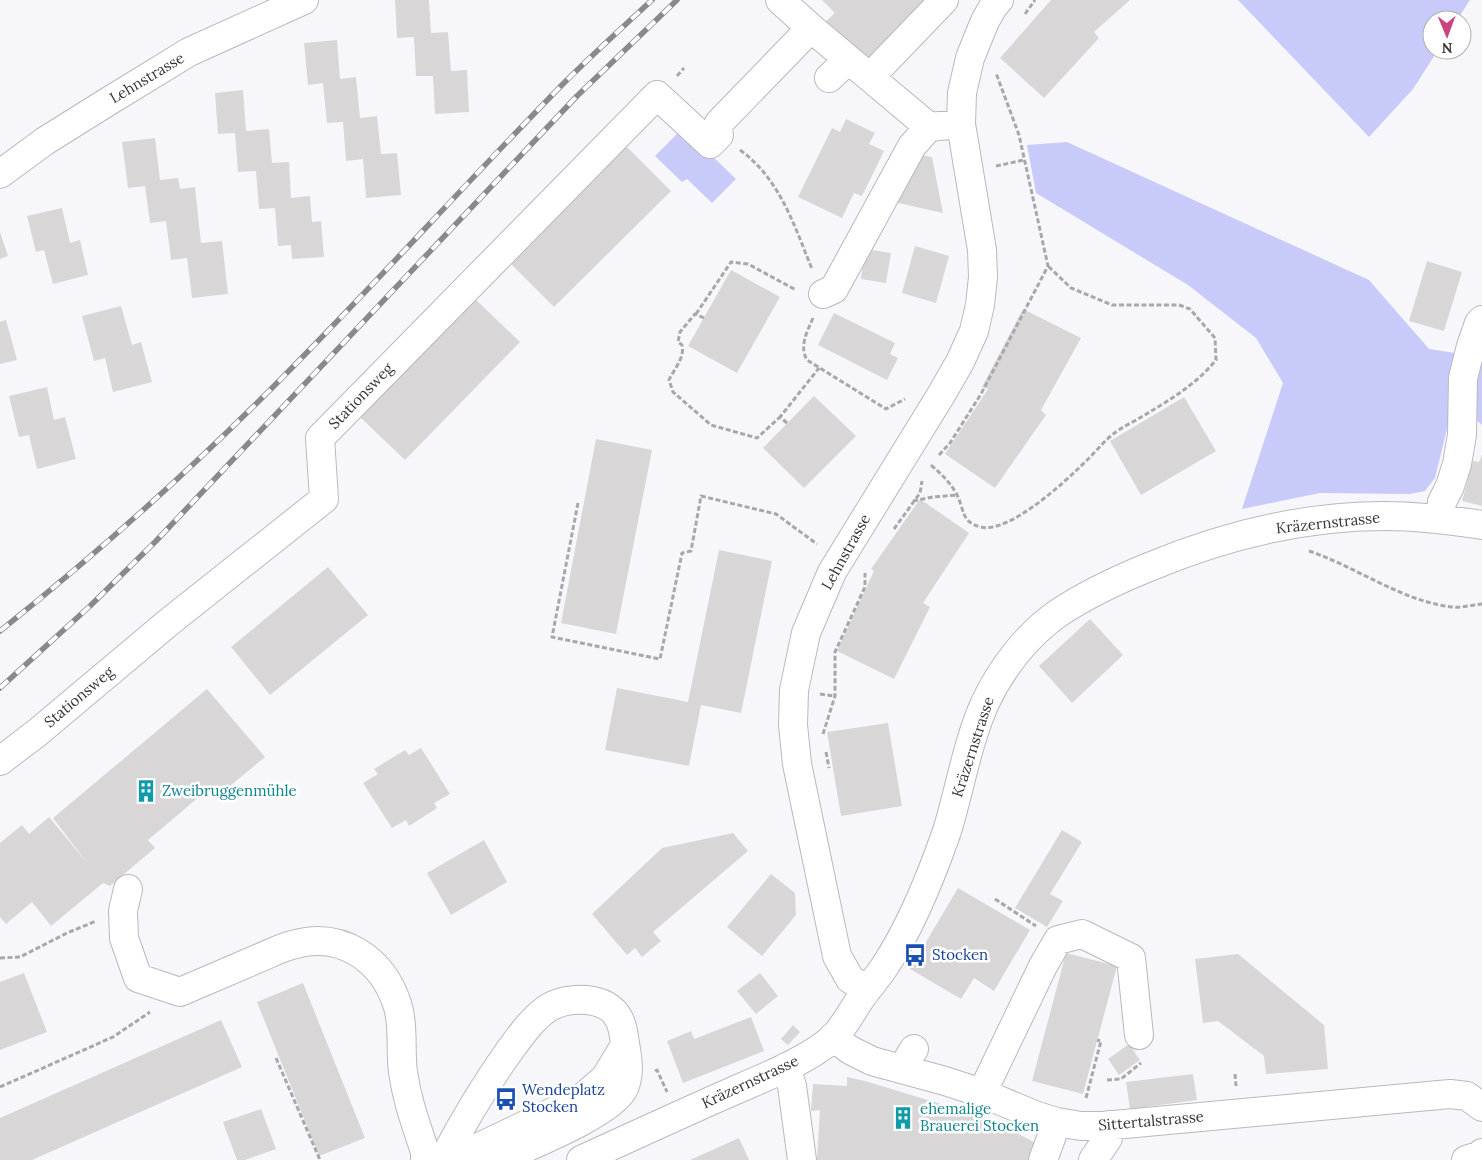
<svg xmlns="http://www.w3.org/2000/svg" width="1482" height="1160" viewBox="0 0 1482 1160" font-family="Lora,serif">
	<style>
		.green { fill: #c8cafa }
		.building { fill: #d9d6d8 }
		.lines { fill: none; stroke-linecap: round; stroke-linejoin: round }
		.minor-casing { stroke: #b9b9bd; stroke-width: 30 }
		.path { stroke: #a8a8ab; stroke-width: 3; stroke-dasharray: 5 2.5; stroke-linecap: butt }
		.minor { stroke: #fff; stroke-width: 28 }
		.rail-casing { stroke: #89898b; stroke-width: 5.5 }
		.rail { stroke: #fff; stroke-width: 4; stroke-dasharray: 11; stroke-linecap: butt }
		.labels { text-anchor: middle; stroke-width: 5; stroke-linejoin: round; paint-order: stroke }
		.street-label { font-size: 15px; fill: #363638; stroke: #fff }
		.culture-label { font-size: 15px; fill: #0d838f; stroke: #fff; text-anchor: start }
		.transit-label { font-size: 15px; fill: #164399; stroke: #fff; text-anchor: start }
	</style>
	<rect width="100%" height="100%" fill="#f7f7fb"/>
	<path class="green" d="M1238,0H1470L1457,20H1432V50H1438L1413,89L1369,137Z
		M683,128L736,179L712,203L687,179L682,182L655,156Z
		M1067,142L1369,280L1429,349L1481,357L1482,356V425L1454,400L1435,478L1425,491L1410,494L1320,493L1242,509L1283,383L1256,338L1188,285L1036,193L1027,145Z"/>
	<path class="building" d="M395,0H429L431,33L448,32L451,71L467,70L469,112L435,114L433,76H416L414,37L397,38Z
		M822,0H927L866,63L822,25L835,13Z
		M1051,0H1130L1094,32L1099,38L1044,98L1000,58Z
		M337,40L340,79L356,77L360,118L377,116L381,154L397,153L401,195L366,198L363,159L346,161L343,122L327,123L323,83L308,85L304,43Z
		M243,90L246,131L269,129L272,163L289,162L291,198L310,196L312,222L321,221L324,257L292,259L291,245L278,246L275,208L259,209L256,171L238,172L235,133L218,134L215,93Z
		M846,119L875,133L869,144L884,151L862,196L854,193L842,218L798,197L832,128L840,132Z
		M155,138L160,180L178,178L180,189L195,187L201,243L222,241L228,294L192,298L187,258L171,260L166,221L150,223L145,186L128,188L122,142Z
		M623,143L671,191L554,307L507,260Z
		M922,155L932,157L943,213L894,202Z
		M62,208L70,243L80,240L88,275L53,284L44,250L36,252L27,216Z
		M0,232L8,256L0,259Z
		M915,246L949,256L936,303L902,293Z
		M865,249L891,253L886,283L861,279Z
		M1427,261L1462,272L1444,331L1409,321Z
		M731,270L780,297L737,373L688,346Z
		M474,298L520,342L405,460L359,416Z
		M121,306L132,345L141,342L152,382L113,392L105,358L94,361L82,316Z
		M1023,309L1081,338L1041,410L1046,415L995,488L945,454L988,389L982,387Z
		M834,313L895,343L890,354L898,358L887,380L818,345Z
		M6,320L17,360L0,364V322Z
		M47,387L54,420L65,417L76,459L37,469L29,435L19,437L9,396Z
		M814,396L856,436L804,488L763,448Z
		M1184,397L1216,451L1141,495L1110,441Z
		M596,439L652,450L616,634L561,623Z
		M1482,455V506L1462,501L1473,461L1479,462Z
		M920,499L969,533L923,603L930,607L894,679L837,651L874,571L871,569Z
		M719,550L772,561L741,713L701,705L689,766L605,750L617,688L688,702Z
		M328,567L368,615L270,695L231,647Z
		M1090,619L1123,655L1072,703L1039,666Z
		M207,689L265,757L219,795L212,786L148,840L155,848L110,886L103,883L51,926L32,902L6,924L0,917V843L22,825L29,834L49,817L88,864L53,818Z
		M888,723L902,806L841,816L827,732Z
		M421,748L450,794L434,803L437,808L409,826L406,820L392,828L363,783L378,774L374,769L405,750L409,755Z
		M1062,830L1082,842L1050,894L1063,901L1047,927L1015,908Z
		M733,833L748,851L653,932L661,941L642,957L635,948L627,955L592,914L662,848Z
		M484,840L507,882L451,915L427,873Z
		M771,874L795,893L796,915L762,956L727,927Z
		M958,888L1030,930L994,991L974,978L961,999L910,969Z
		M1066,953L1117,966L1083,1094L1032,1081Z
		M1238,954L1324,1025L1328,1069L1266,1074L1264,1056L1218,1021L1203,1023L1195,959Z
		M24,973L47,1032L0,1050V982Z
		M760,973L778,996L756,1014L737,991Z
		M303,983L365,1138L319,1156L257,1002Z
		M751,1017L764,1051L683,1083L667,1041L691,1031L694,1039Z
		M221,1020L242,1067L32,1160H0V1118Z
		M793,1025L800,1032L788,1045L781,1039Z
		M1129,1044L1140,1060L1119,1075L1108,1059Z
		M1193,1074L1197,1100L1130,1109L1126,1082Z
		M847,1077L865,1081L1010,1125L1009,1129L1036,1143L1032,1160H817L820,1110L811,1111L813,1084L847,1086Z
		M261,1109L276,1149L245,1160H237L223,1122Z
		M739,1138L749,1160H690Z"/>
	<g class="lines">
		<defs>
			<path id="minor" d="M780,0L811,28L929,127
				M870,77L944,0
				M829,78L848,60
				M719,123L811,28
				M0,174L45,141L109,101L189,52L304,0
				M823,294L834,289L912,146L929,127L961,124
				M1440,519L1442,502L1450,486L1457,464L1462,435L1463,378L1471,346L1479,323L1482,320
				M0,761L38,732L169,622L324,499L320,438L657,95L710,144L719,135
				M128,889L123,911L124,938L138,978L180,992C206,981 231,970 257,959C269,954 280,948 292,945C342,930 384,960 398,1007C404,1027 400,1051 403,1072C407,1101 416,1124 425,1152V1160
				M867,990L850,979L837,956L797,764L793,725L794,690L806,633L832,572L941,395L960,362L974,331L980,305L983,277L982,250L961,124L962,93L970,58L985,21L993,7L999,0
				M833,1037L850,1050L872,1061L945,1081L982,1093L1037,1116L1057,1122L1081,1126H1103L1450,1094L1467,1096L1482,1107
				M786,1067L792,1086L802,1160
				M902,1069L914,1049
				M982,1093L1043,966L1058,940L1082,934L1131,958L1139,1035
				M443,1160C463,1122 485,1085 510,1050C521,1035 532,1019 548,1008C568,996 607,995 619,1019C624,1028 624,1040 626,1049C628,1062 630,1077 623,1090C607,1116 528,1146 499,1160
				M452,1160L582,1098L605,1078L625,1045
				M581,1160C631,1137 681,1114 731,1092C763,1078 807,1061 833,1038C844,1027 852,1011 861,998C868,988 876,979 883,969C910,929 931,877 947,831C960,789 967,743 985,703C1001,669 1026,636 1057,614C1085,595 1117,580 1149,567C1223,536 1304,516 1385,516C1418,516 1450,520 1482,525
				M1043,1160L1057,1122
				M1093,1160L1108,1138L1109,1125
				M1466,1160L1481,1155L1482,1153"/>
		</defs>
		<use href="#minor" class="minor-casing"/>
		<path class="path" d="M1025,14L1035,0
			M677,76L684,68
			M740,150C780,179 794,225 812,269
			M996,166L1024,160
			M696,314L731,262L748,264L796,290
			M704,318L695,314L680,332L678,342L682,345C685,358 674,369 669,380L673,392L711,425L757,438L780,417
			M813,318C807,332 799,346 807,360L886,409L905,399
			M787,423L780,417L819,368
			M939,455L950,443L981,394L1048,266L1019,135L996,73
			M931,465C941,474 949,481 956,493C965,509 960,522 981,527C1009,534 1066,481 1085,462C1094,454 1102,443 1112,435C1119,429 1129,424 1138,419C1166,402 1195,386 1216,360L1215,338L1190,309L1179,305H1112L1071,288L1048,266
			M913,501L933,497L957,495
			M578,503L552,637L660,659L682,553L691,551L701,496L776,514L817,544
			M894,529L920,493L922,481
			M1309,551C1357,567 1401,601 1452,607C1461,608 1472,605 1482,604
			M820,694L835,696
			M823,734L835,696V652L865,587V573
			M826,752L829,768
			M995,899L1036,926
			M0,958L20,957L67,933L96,921
			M276,1058L320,1160
			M655,1071L657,1070L667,1092
			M1235,1074L1236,1086
			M1107,1080L1121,1079L1141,1063
			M0,1087L113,1037L150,1012
			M1086,1098L1101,1041L1097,1040"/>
		<use href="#minor" class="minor"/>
		<defs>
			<path id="rail" d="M0,631C94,556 184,476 269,391C369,291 463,186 562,85C591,56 622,28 652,0
				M0,688L90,606L156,541L577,96L677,0"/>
		</defs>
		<use href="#rail" class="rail-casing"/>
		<use href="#rail" class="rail"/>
	</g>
	<defs>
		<symbol id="building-bare" viewBox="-9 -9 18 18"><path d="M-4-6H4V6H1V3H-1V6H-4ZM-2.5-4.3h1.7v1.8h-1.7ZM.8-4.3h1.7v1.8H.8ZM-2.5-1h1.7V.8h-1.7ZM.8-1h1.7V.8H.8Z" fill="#0f9aa8" stroke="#fff" stroke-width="2.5" paint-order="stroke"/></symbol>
		<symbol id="bus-bare" viewBox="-9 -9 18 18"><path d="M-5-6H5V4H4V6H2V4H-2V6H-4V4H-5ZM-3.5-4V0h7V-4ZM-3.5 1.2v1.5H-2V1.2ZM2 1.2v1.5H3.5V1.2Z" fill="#1a4fb4" stroke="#fff" stroke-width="2.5" paint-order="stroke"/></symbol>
	</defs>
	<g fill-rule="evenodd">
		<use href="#building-bare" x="130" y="775" width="32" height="32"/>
		<use href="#bus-bare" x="899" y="939" width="32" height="32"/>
		<use href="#bus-bare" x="490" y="1083" width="32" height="32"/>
		<use href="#building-bare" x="887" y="1102" width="32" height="32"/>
	</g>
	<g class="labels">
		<g class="street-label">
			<text transform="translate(147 78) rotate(-31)" y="5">Lehnstrasse</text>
			<text transform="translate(361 396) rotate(-46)" y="5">Stationsweg</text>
			<text transform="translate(1328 523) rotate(-6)" y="5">Kräzernstrasse</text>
			<text transform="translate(846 552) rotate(-61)" y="5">Lehnstrasse</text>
			<text transform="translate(79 697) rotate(-40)" y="5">Stationsweg</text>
			<text transform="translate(973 747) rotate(-72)" y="5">Kräzernstrasse</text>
			<text transform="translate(750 1082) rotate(-25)" y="5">Kräzernstrasse</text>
			<text transform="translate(1151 1121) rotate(-5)" y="5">Sittertalstrasse</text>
		</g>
		<g class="culture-label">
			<text x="162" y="796">Zweibruggenmühle</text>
			<text x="920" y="1114">ehemalige<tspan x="920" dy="17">Brauerei Stocken</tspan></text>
		</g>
		<g class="transit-label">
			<text x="932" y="960">Stocken</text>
			<text x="522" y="1095">Wendeplatz<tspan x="522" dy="17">Stocken</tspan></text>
		</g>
	</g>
	<g transform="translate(1447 35) rotate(179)"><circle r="24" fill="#ffffff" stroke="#afafaf"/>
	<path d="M0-4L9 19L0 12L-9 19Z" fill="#cb427c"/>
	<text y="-8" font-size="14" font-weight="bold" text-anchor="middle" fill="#363638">N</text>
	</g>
</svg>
